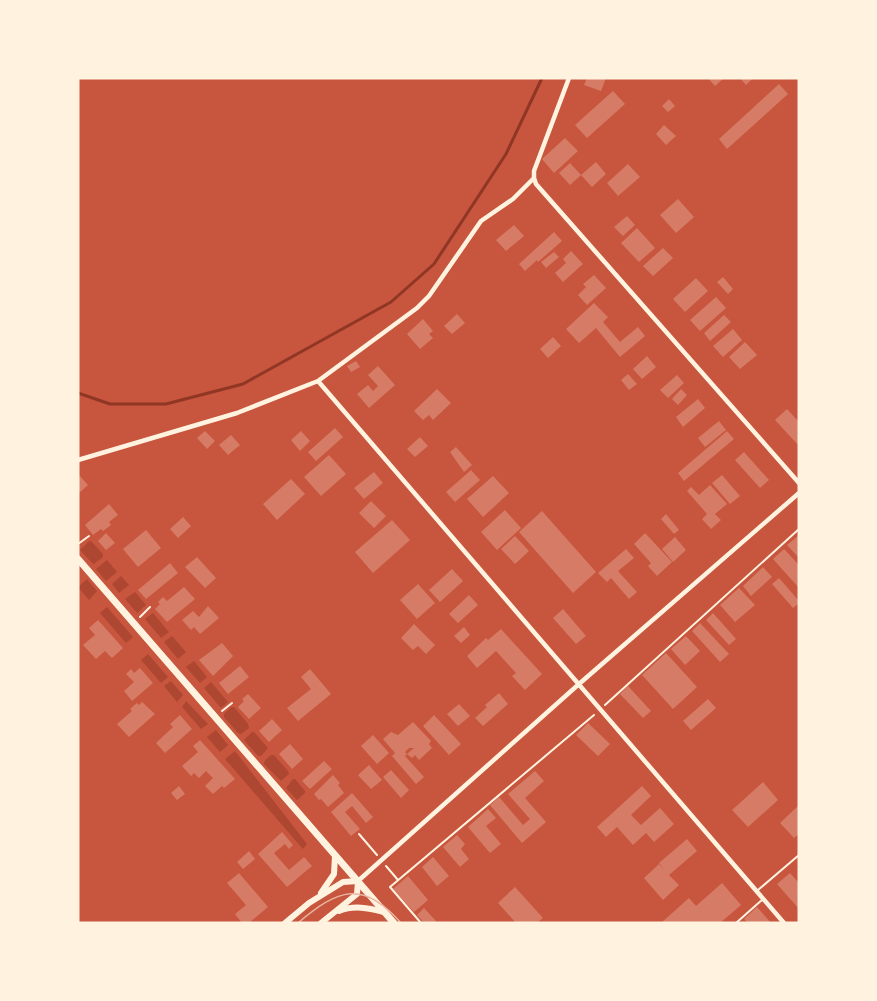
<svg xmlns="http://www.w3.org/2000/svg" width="877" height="1001" viewBox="0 0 877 1001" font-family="Commissioner,sans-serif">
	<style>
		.green { fill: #ae4732 }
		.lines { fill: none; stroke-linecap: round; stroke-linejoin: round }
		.stream { stroke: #8f3625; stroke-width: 3 }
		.building { fill: #d67c66 }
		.path { stroke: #fff3e0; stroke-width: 2 }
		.service { stroke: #fff3e0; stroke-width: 2 }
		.minor { stroke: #fff3e0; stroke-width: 4.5 }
		.tertiary { stroke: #fff3e0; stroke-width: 6 }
		.secondary { stroke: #fff3e0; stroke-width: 7 }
		.tram { stroke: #e9b49f; stroke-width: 1.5 }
	</style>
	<rect width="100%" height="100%" fill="#c8553d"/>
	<path class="green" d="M89,541L92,542L103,554V557L94,564L92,563L80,550Z
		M107,560L117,572L106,581L96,569Z
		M121,576L129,585L119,593L112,584Z
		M87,579L97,591L89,600L78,587Z
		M135,592L146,605L137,613L125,599Z
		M107,607L133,637L126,643L100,613Z
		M153,613L169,632L161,638L145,619Z
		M172,636L186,652L178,659L164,642Z
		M148,654L168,677L161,683L141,660Z
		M194,661L207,677L200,683L186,667Z
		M171,681L183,695L177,702L164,686Z
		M211,682L228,702L221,708L204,688Z
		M186,701L208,724L201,729L182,707Z
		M231,707H234L248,724L249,728L241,734L238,733L224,717V714Z
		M216,730L228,745L220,752L207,737Z
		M252,732H254L268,748L261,756H258L244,740Z
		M235,751L307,844L303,849L225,759Z
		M271,755H274L288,771L289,774L281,781L264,764L265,760Z
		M293,779H295L305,791V793L297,800L286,788Z"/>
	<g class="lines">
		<path class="stream" d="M78,393L110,404H166L243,384L391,302L434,264L506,154L542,78"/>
	</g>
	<path class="building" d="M587,78H606L601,91L584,85Z
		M708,78H724L715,86Z
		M740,78H753L746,85Z
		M779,84L788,94L727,149L719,139Z
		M613,91L625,104L587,138L575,125Z
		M669,99L675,106L668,112L662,106Z
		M664,125L676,136L666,145L656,134Z
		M565,138L578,151L554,173L542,159Z
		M596,162L606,174L592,187L581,175Z
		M570,163L581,175L570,185L559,173Z
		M628,164L640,177L618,196L607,183Z
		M678,199L694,217L676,233L660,215Z
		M627,216L635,225L623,236L614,227Z
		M514,225L524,236L506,251L496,240Z
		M637,228L655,248L639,262L621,243Z
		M554,232L562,241L538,262L537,260L525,271L519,264Z
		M663,248L673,258L653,276L643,266Z
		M571,251L583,264L563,282L555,273L566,263L563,259Z
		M554,252L559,257L546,268L541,262Z
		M594,275L606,288L587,305L578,295L586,287L583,284Z
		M723,277L733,289L728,294L717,282Z
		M696,278L708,291L685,312L673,299Z
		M716,297L726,308L700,331L690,320Z
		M594,303L608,317L603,322L620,342L638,327L645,336L620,357L596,328L579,343L566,329Z
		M457,314L465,323L452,334L444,326Z
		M724,315L731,322L710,341L704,333Z
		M423,319L433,331L429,334L433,338L420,349L407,334Z
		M733,329L742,340L723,357L713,346Z
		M553,337L561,346L548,358L540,349Z
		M745,342L757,355L740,369L729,357Z
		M647,356L656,367L642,379L633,369Z
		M356,361L360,367L351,372L347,366Z
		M378,366L395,385L369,408L357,394L368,385L373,391L378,386L368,375Z
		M628,374L637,384L629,390L621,380Z
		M677,375L684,383L668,398L660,390Z
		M437,389L451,403L433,420L429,415L423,420L414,411Z
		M681,389L687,395L678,405L672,399Z
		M698,399L705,408L683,427L676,417Z
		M787,409L799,422V446L775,420Z
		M719,421L726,430L705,447L698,438Z
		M335,428L343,437L316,461L308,452Z
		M205,431L215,441L207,449L197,438Z
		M301,431L310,441L300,451L291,440Z
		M727,431L734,439L684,481L678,473Z
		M231,435L240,445L228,455L219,445Z
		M420,437L428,446L415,457L407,449Z
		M456,447L472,465L464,472L450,452Z
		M744,452L769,480L760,488L735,460Z
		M329,455L346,474L321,496L304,477Z
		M471,470L480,480L455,502L446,492Z
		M374,472L383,483L364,499L354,488Z
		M722,475L740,496L730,504L712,483Z
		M80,476L88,485L78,494V478Z
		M493,476L509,493L483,517L467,499Z
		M291,479L305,494L277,520L263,504Z
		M710,485L727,504L715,514L721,520L711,529L702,519L707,514L687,491L691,487L699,495Z
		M371,501L386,516L374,528L359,513Z
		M109,504L118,515L109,522L111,525L103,531L101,529L93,535L85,525Z
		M505,510L521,528L497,550L481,532Z
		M542,511L596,572L573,593L519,532Z
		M666,514L679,530L674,534L661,519Z
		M183,517L191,526L178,538L170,529Z
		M392,520L410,540L373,573L355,552Z
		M146,530L161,548L138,567L123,549Z
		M106,533L115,543L106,550L98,541Z
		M645,533L672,562L657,576L648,566L651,563L634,544Z
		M799,535V558L787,545Z
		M515,536L529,551L515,564L501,549Z
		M675,537L686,550L673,562L662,549Z
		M626,549L634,558L618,571L637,592L629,599L611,578L607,582L598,573Z
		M784,549L799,565V588L773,559Z
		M197,557L216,578L205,588L185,567Z
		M170,563L178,573L146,599L138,590Z
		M763,567L772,577L751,596L743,586Z
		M452,569L463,581L440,602L429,590Z
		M779,578L799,601V603L793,608L772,584Z
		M418,584L435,603L417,619L400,600Z
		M184,587L195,599L167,622L155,609L160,604L158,602L163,597L167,601Z
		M739,588L755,605L735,622L720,605Z
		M469,595L478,605L458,623L449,614Z
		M208,606L219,618L200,634L194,627L191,630L182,620L193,611L199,617Z
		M563,609L586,636L576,644L553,618Z
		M713,613L736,639L729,645L706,620Z
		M98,620L123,648L112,658L105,651L96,659L83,645L95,635L89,628Z
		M700,623L729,654L720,662L692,631Z
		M414,624L435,645L426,654L418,646L413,650L401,638Z
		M464,627L470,635L461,643L454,636Z
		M501,629L542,674L525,690L512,676L516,673L496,651L477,668L467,656L486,638L488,640Z
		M686,636L700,651L685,665L671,649Z
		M222,643L233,656L213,676L199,660Z
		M666,653L697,687L673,709L642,675Z
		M240,666L249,677L228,694L219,683Z
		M140,668L153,683L132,701L124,691L134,682L126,674L131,669L134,673Z
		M310,669L331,694L298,721L287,708L311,689L301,677Z
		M628,686L651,711L643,718L620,694Z
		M499,693L508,704L483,726L475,718L487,707L485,705Z
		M248,694L261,708L249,719L238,707L244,701L242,699Z
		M708,699L716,708L691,730L683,721Z
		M142,702L155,714L129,737L117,724L132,711L130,709L137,703L139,705Z
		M459,704L470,716L458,726L447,714Z
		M180,715L192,729L165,753L156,743L173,727L170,724Z
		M434,715L461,744L449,755L423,726Z
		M272,719L282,730L269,742L259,731Z
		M413,722L431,741L429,744L432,748L419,760L415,755L412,758L407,754L414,748H409L405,752L407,754L405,756L424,777L416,784L392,756L395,753L383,739L391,732L398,735Z
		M588,723L610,744L598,756L576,735Z
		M373,735L389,753L377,764L361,746Z
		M200,740L235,779L224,788L222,786L213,794L205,786L213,778L206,771L199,778L194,773L191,776L182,766L198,752L193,746Z
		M290,744L303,759L292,769L279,754Z
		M324,761L332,769L310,789L302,781Z
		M369,765L382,780L371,789L358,775Z
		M391,770L409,790L401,798L383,777Z
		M535,771L544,781L525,798L546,822L522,843L490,805L499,797L523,825L530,819L508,794Z
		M333,775L340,783L338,785L344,793L328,807L321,799L319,800L314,794Z
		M763,782L778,800L748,827L732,810Z
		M179,786L185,794L177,800L171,793Z
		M642,786L651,796L631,815L641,825L660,808L674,824L654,842L646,833L633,845L617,827L606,837L597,827Z
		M352,793L373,817L366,823L352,806L345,812L360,829L351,836L331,812Z
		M799,805V834L794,838L780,823Z
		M488,809L496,818L486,826L501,844L490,853L468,827Z
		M282,832L293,845L289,849L285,844L274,853L289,870L304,857L312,866L287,887L258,854Z
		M457,835L465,844L461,849L469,859L460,867L443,847Z
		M687,839L697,851L669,875L679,885L663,900L644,878L659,864L664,869L659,863Z
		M249,851L255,859L243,869L237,862Z
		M433,857L449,876L437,886L422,867Z
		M239,873L268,907L249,923H242L235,914L246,905L227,883Z
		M790,873L799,883V909L777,884Z
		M408,876L428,900L414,912L393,889Z
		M722,883L741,905L720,923H661L689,898L696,906Z
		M515,887L543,918L537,923H516L498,903Z
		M757,907L771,923H748L744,919Z
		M424,908L436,921L433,923H424L417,915Z"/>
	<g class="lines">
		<path class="path" d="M78,544L89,536
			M140,617L150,607
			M605,705L799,529
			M222,711L232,703
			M359,834L377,855
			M386,866L398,880
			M421,923L390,887L594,715"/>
		<path class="service" d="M758,890L799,855
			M736,923L763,899"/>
		<path class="minor" d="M569,78L534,171V178L536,184L799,483
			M318,381L417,308L429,296L481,221L513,199L534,178
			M78,460L237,413L318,381L784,923
			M358,881L579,684L799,493"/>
		<path class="tertiary" d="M321,893L334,874L335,856
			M339,911C354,905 368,908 384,912
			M285,923L309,903L343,882L358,881L357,894L321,923"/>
		<path class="secondary" d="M78,559L394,923"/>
		<path class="tram" d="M298,923C338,889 363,879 401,923"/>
	</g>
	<rect width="877" height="1001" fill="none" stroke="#fff3e0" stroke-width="159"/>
</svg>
